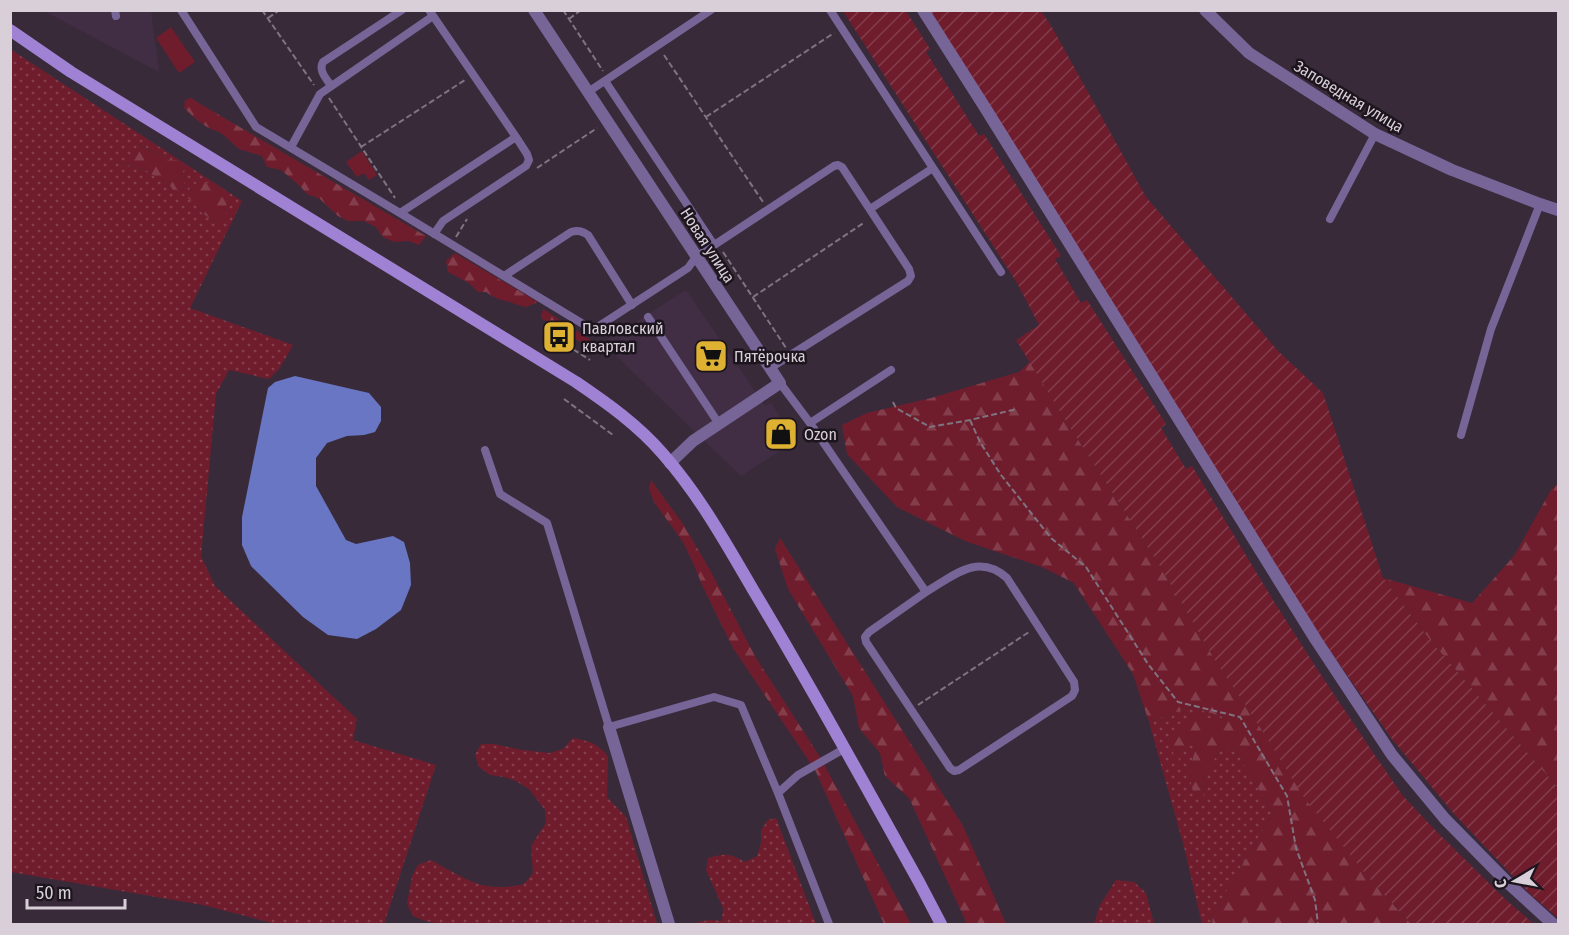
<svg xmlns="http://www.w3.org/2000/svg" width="1569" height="935" viewBox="0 0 1569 935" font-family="'Fira Sans Condensed',sans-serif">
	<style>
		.built { fill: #422e44 }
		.grass { fill: url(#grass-dots); fill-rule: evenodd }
		.forest { fill: url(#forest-firs) }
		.park { fill: #6f1d2d }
		.garden { fill: url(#garden-furrows) }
		.water { fill: #6976c3 }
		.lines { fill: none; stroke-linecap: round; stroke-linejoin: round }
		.path { stroke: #807381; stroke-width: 2; stroke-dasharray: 6 3; stroke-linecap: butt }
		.lane { stroke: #776598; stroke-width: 8 }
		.street { stroke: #776598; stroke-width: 12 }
		.secondary { stroke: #9f82d3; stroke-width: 12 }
		.labels { text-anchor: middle; stroke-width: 5; stroke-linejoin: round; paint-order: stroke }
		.street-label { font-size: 16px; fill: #d9cfd9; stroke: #1c151d }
		.poi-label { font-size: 16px; fill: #d9cfd9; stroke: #1c151d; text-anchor: start }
	</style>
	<defs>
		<pattern id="grass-dots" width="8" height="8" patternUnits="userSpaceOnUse" patternTransform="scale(1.5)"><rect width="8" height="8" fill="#6f1d2d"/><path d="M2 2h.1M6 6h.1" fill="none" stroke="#833d4b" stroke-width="1.8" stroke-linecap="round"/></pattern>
		<pattern id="forest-firs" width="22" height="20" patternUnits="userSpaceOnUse" patternTransform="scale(1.5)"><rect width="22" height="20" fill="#6f1d2d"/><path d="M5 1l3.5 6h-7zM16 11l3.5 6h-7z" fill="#833d4b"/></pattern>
		<pattern id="garden-furrows" width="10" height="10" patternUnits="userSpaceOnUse" patternTransform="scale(1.5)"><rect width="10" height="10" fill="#6f1d2d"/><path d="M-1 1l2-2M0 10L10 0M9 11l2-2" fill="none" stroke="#833d4b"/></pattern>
	</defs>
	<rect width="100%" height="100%" fill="#392a3a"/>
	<path class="built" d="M44,11H151L159,72Z
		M686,290L765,406L771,403L796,440L741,476L603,343Z"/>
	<path class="grass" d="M10,49L242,201L190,308L293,345L279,369L269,379L229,370L216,394L201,556L215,586L357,719L353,740L436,765L384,924H276L203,905L11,872ZM139,144L169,160H176L184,169L182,174L185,189L173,190C166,178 156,180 145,169L135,168L126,164L135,154ZM210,185L219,189L216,223L201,212L199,203Z
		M1190,707L1224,717L1218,723L1196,714L1177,762L1189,736L1196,745L1189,774L1203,798L1206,773L1220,750L1233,746L1273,813L1213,914L1212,924H1202L1184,847L1149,722Z
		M573,738C589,741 597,743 608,756L607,797L626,817L657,924H442L425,921L413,916L407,904L412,876L418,865L431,860C443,867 474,885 487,886C499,888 512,887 524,884L533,873L531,846L546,823L545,810L529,789L516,781L504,777L490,775L479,767L475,755L481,744H494L522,750L550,753L563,749Z
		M776,818L816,924H694V923L709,920L722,921L723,908L706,870L708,858C725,853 730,853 745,862L757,856L761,843V830L768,820Z
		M1116,880L1134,882L1146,893L1154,924H1092L1095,921L1100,905Z"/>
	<path class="forest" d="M191,98L202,105L426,236L419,245L409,241L394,242L383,237L376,227L364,221H348L338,216L320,199L307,194L300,186L281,170L267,167L262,156L239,149L221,133L207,127L197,120L184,108L185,100Z
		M138,144L169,160H176L184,163V169L182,174L185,189L173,190C166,178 156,180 145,169L135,168L126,163L135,154Z
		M201,180C206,183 214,185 218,189C229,197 228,210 224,220L216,223L201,212L199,203L192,201L185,196L190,188Z
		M455,253L538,302L526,307C520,306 516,304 510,302C500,300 494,298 486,292H478L469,283L448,272L446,261Z
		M543,309L595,343L589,347L541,318Z
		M1030,362L1064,418L1158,563L1218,665L1254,718L1368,877L1411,924H1212L1213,914L1273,813L1233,746L1220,750L1206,773L1203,798L1194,796L1189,774L1196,745L1189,736L1177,763L1169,742L1176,726L1196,713L1218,722L1224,717L1190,707L1149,722L1133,674L1074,583L1042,567L965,541L897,507L847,454L842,425L867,413L931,398L1019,372Z
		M651,480L683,524L710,570L756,658L820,757L911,924H884L815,770L733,648L703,587L693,563L683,542L654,502L649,489Z
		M1558,484V788L1430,640L1383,578L1472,603L1514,556L1551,490Z
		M780,538L963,826L1006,924H967L909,798L885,776L880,753L859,728L853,696L788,589L775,549Z"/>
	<path class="park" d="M171,27L195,62L179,73L156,38Z
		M362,151L377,175L369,180L364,173L357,177L346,162Z"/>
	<path class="garden" d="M843,11H906L930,49L926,52L979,136L984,134L1061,256L1055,259L1081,303L1087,300L1166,424L1161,428L1186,469L1192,466L1273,600L1319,672L1374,754L1403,796L1438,833L1505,899L1534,924H1411L1368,877L1305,799L1254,718L1218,665L1158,563L1064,418L1016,340L1039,325L1017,283Z
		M929,11H1041L1053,29L1146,197L1278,351L1323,393L1383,578L1430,640L1558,788V918L1530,894L1455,815L1392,739L1309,621Z"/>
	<path class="water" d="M295,376L369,393L381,407V421L375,432L364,435L347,436L327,443L316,458V486L346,540L356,544L393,536L404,542L410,563L411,585L401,610L376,629L357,639L328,635L303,617L251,566L242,545V517L268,388L275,382Z"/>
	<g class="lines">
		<path class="path" d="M262,10L314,85
			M563,10L603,71
			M268,18L280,10
			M569,19L581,10
			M664,55L763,202
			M329,98L395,198
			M706,117L834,33
			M361,147L465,80
			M537,168L597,128
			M456,237L467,219
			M723,252L786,348
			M753,297L865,222
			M543,330L590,360
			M564,399L613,435
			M893,402L896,408L930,427L970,420L1017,409
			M970,420L980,442L1001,475L1051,538L1086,567L1148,664L1178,702L1240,717L1287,796L1296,848L1315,900L1318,924
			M918,705L1029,632"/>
		<path class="lane" d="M115,10L116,16
			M181,10L256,127L400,213L516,137L429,10
			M830,10L933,168L870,209
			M605,81L714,245
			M331,86C327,79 318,71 323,62L402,10
			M588,92L711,10
			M291,147L320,94L433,16
			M933,168L1001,272
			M400,213L588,327L593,328L599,326L688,268L696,257L834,166L838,165L842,167L909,269L911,276L908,281L770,368
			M1330,219L1375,134
			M434,234L443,221L526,166L529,160L527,154L516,137
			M504,276L571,232C578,230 582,231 588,235L632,305
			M648,317L719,424
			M780,383L810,423L926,592L869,632L865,637L866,642L950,768L954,771L959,770L1072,696L1075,690L1074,682L1007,578C978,552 953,576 926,592
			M810,423L891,370
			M1461,435L1491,329L1540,204
			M485,450L500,494L547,523L609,727L714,697L741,705L778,793L829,924
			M778,793L798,775L844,749"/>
		<path class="street" d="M534,10L780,383L693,441L670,463
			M923,10L984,106L1316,640L1392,755L1445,819L1507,882L1553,924
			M1205,10L1249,53L1375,134L1452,170L1540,204L1558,210
			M609,727L669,924"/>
		<path class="secondary" d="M10,30L71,72L576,382C607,403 638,425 663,454C700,496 727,545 755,593C812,688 865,785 919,882L941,924"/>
	</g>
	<defs>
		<symbol id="bus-square" viewBox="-11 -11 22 22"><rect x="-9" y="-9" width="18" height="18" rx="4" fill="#deb133" stroke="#1c151d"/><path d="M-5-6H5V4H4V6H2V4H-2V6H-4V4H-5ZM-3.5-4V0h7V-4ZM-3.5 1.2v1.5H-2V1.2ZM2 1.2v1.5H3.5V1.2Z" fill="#111"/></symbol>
		<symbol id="supermarket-square" viewBox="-11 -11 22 22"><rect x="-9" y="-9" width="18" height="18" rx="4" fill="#deb133" stroke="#1c151d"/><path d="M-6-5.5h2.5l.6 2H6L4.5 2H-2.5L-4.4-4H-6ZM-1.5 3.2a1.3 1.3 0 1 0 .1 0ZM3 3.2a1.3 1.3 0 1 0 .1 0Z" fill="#111"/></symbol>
		<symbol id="shop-square" viewBox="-11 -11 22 22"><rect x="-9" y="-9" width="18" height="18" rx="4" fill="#deb133" stroke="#1c151d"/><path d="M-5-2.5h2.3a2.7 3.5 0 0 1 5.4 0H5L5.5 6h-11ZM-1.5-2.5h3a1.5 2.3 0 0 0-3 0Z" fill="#111"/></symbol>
	</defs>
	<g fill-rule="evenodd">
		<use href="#bus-square" x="540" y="318" width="38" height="38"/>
		<use href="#supermarket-square" x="692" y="337" width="38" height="38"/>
		<use href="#shop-square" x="762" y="415" width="38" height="38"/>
	</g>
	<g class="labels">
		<g class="street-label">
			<text transform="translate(1349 96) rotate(31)" y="6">Заповедная улица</text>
			<text transform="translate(708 245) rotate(57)" y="6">Новая улица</text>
		</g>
		<g class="poi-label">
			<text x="582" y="334">Павловский<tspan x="582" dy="18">квартал</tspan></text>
			<text x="734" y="362">Пятёрочка</text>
			<text x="804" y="440">Ozon</text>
		</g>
	</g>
	<rect width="1569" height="935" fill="none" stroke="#d9cfd9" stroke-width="24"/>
	<g transform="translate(1515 881) rotate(260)" stroke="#1c151d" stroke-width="4.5" paint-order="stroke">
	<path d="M0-4.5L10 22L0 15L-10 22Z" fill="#d9cfd9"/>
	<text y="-9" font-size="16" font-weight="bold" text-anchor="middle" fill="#d9cfd9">С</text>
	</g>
	<path d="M27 899v9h98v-9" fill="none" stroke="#d9cfd9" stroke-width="3"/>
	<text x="36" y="899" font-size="18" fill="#d9cfd9" stroke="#1c151d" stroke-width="4.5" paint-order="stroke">50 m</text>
</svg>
